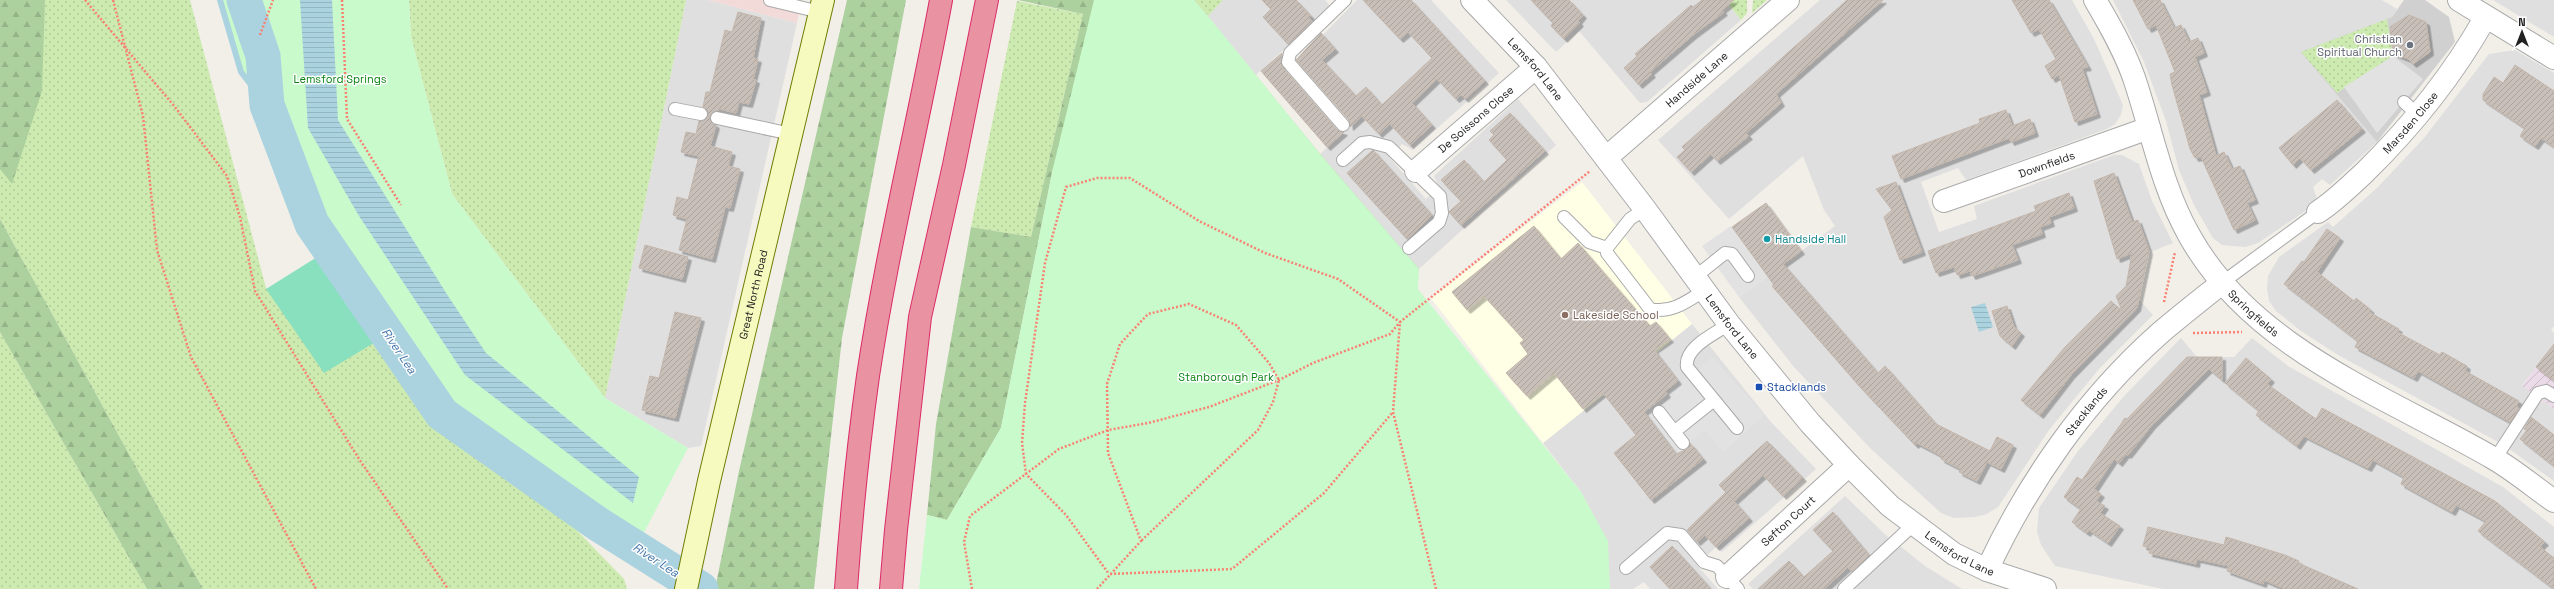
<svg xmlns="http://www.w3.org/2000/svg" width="2554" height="589" viewBox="0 0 2554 589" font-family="'Space Grotesk',sans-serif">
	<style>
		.residential { fill: #e0dfdf }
		.commercial { fill: #f2dad9 }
		.industrial { fill: url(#industrial-furrows) }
		.education { fill: #ffffe5 }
		.religious { fill: #d0d0d0 }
		.grass { fill: url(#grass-dots) }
		.forest { fill: url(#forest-firs) }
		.park { fill: #c8facc }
		.pitch { fill: #88e0be }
		.parking { fill: #e2e2e2 }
		.water { fill: url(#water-rules) }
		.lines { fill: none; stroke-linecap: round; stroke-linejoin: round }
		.stream { stroke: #aad3df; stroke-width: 6 }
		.river { stroke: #aad3df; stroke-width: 35 }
		.building { fill: url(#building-hatch); stroke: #c4b6ab; filter: url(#shadow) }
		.service-casing { stroke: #a9a9a9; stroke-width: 14 }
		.minor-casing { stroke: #a9a9a9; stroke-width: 24 }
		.tertiary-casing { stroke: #a9a9a9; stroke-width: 24 }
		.secondary-casing { stroke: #707d05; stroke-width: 24 }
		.motorway-casing { stroke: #dc2a67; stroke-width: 24 }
		.path { stroke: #fa8072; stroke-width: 2.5; stroke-dasharray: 2 2; stroke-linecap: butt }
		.service { stroke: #fff; stroke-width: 12 }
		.minor { stroke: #fff; stroke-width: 22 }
		.tertiary { stroke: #fff; stroke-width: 22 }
		.secondary { stroke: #f7fabf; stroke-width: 22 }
		.motorway { stroke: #e892a2; stroke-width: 22 }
		.worship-dot { fill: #6b7280; stroke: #fff; stroke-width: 1.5 }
		.culture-dot { fill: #0f9aa8; stroke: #fff; stroke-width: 1.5 }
		.education-dot { fill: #8d6e63; stroke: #fff; stroke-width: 1.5 }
		.transit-dot { fill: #1a4fb4; stroke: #fff; stroke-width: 1.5 }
		.labels { text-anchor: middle; stroke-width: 3; stroke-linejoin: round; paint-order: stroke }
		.worship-label { font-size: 11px; fill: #5b616d; stroke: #fff; text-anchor: end }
		.street-label { font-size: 11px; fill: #222; stroke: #fff }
		.park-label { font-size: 11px; fill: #0c8416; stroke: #fff }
		.culture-label { font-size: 11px; fill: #0d838f; stroke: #fff; text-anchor: start }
		.education-label { font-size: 11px; fill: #785e54; stroke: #fff; text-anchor: start }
		.transit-label { font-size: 11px; fill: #164399; stroke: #fff; text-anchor: start }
		.water-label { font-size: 12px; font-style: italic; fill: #4a7aab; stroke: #fff }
	</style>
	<defs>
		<pattern id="industrial-furrows" width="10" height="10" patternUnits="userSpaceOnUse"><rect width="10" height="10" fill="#ebdbe8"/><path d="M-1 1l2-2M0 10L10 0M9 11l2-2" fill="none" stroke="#c9bcc7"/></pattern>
		<pattern id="grass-dots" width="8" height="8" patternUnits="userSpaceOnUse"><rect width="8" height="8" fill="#cdebb0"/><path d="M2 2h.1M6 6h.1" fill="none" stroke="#b0c997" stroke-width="1.8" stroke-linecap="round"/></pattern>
		<pattern id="forest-firs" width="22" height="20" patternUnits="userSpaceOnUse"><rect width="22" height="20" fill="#add19e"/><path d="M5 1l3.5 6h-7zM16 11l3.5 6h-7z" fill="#95b388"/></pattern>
		<pattern id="water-rules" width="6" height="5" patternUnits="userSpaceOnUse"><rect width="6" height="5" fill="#aad3df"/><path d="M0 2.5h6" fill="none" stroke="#92b5bf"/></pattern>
		<pattern id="building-hatch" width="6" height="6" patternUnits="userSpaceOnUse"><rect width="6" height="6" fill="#c7bfb8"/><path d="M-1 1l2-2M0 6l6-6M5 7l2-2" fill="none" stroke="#aba49e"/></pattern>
		<filter id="shadow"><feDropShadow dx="3.5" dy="3.5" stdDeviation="0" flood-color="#0004"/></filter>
	</defs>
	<rect width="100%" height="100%" fill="#f2efe9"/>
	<path class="residential" d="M686,0H708L797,23L701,446L688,448L605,398Z
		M1194,0H1325L1331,7L1256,75Z
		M1357,0H1431L1499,73L1413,150L1402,144L1389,157L1426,199L1439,187L1434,176L1518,99L1556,145L1419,269L1320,154L1368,110L1311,47Z
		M1506,0H1725L1741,20L1647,102L1640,103L1579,31L1556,52Z
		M1820,0H2072L2094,39L2123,105L2121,115L2115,124L2107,129L1966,180L1958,168L1921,182L1939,232L1977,219L1974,206L2114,155H2122L2139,164L2152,201L2173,243L2143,255L2129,268L2126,283L2137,285L2135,295L2153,315L2099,369L2049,430L1998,507L1987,514L1975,517L1954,518L1941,513L1870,448L1794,367L1739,297L1835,226L1824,210L1803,156L1729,219L1658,140Z
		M2113,0H2382L2397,9L2392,17L2302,52L2377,142L2330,185L2322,179L2313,187L2317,199L2313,206L2258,243L2245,247L2222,245L2213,238L2194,205L2179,170L2166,121L2144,62Z
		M2493,0H2554V37Z
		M2515,50L2554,73V326L2551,330L2554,333V357L2545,356L2522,385L2529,390L2528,398L2500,443L2338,355L2301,331L2276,311L2269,301L2267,288L2268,276L2279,257L2328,222L2333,227L2377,188L2424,138L2489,54Z
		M1692,324L1771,422L1816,469L1722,552L1716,547L1697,565L1718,589H1650L1644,582L1633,589H1610L1607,541L1581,492L1543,443Z
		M2181,338L2197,357H2234L2252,338L2288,366L2503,487L2554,527V589H2163L2055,566L2041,545L2037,532L2039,508L2078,451L2125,395Z
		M2544,401L2554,409V481L2508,448L2534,406Z
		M1845,496L1891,540L1838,589H1753L1748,584Z
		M1900,546L1925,566L1962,589H1853Z"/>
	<path class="commercial" d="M708,0H802L797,23Z"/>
	<path class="industrial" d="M2545,355L2554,362V409L2544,401L2534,406L2528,398L2529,390L2522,386Z"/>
	<path class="education" d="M1582,182L1692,324L1543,443L1431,298Z"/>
	<path class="religious" d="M2404,0H2425L2449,17L2455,42L2377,142L2301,52L2392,17Z"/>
	<path class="grass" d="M0,0H190L266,288L324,372L382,338L422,406L471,453L564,517L624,579L627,589H203L0,219Z
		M409,0H686L605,398L452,194L411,37Z
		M1194,0H1223L1208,16Z
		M1725,0H1747V13L1741,20Z
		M1753,0H1767L1752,13Z
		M1017,1L1083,14L1031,237L971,227Z
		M2387,19L2393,56L2337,93L2301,52Z
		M0,332L147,589H0Z"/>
	<path class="forest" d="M0,0H45L42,91L12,184L0,169Z
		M847,0H906L842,338L814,589H715L739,471Z
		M1018,0H1194L1320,154L1419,269L1053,168L1001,428L947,520L927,515L936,424L971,227L1031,237L1083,14Z
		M0,219L203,589H147L0,332Z"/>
	<path class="park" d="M220,0H409L411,37L452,194L605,398L688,448L636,548L449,419L312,224L267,105L241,72Z
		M1094,0H1194L1208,16L1320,154L1419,269L1418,289L1581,492L1608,541L1610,589H919L927,515L947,520L1001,428L1053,168Z"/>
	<path class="pitch" d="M317,257L382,338L324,373L266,289Z"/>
	<path class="parking" d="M2393,56L2423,79L2377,133L2344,87Z
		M1731,226L1767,276L1739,297L1702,246Z
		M1712,357L1764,415L1723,452L1705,430L1676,454L1644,412Z"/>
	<path class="water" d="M300,0H332L338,120L448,296L486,353L639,477L633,503L465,375L359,216L308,128Z
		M1985,303L1993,327L1979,332L1971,307Z"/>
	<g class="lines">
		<path class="stream" d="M220,0L241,72L267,105"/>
		<path class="river" d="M244,0L263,56L267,105L312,224L442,414L598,524L701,589"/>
	</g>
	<path class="building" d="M1262,0H1296L1311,16L1309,18L1312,22L1288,44L1263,17L1271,9Z
		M1363,0H1411L1485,81L1465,99L1461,95L1456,99L1437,79L1412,103L1432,125L1410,145L1390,124L1379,134L1362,116L1350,127L1349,120L1296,60L1321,33L1335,49L1322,60L1356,96L1366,87L1382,105L1432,58L1408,32L1400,39Z
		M1531,0H1569L1583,15L1578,21L1580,23L1564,39L1551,26L1553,23Z
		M1702,0H1734L1722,10L1724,12L1693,35L1650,72L1652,74L1639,85L1624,68L1637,56L1635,54L1691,5L1693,7Z
		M1847,0H1883L1776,94L1781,103L1746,133L1749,136L1717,161L1711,154L1691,172L1677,157L1685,150L1682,147Z
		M2012,0H2049L2088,67L2082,68L2097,114L2075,122L2059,75L2052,79L2045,66L2056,59L2039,29L2031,33Z
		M2133,0H2160L2174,28L2181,25L2189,42L2198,38L2204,53L2195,57L2207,92L2199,95L2216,156L2224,152L2232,169L2240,166L2255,200L2247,203L2255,220L2234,230L2201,157L2195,158L2190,149L2172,85L2170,74L2175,72L2156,25L2148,29Z
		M738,12L761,18L753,58L758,59L753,79L756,80L749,104L739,102L736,113L720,109L710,116V121L716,125L710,146L732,152L728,166L740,169L730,208L725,207L712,259L679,250L687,219L673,215L677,197L688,200L699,156L681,152L686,132L696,134L699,121H704L708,116V111L703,107L706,92H710L725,30L732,32Z
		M2409,15L2426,22L2430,52L2413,64L2408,59L2393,53L2390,27Z
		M1282,53V67L1337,130L1344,132L1327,147L1261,71Z
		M2515,65L2554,91V147L2541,138L2535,146L2520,136L2525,128L2483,100V94L2494,77L2503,83Z
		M2337,100L2362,129L2311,170L2300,158L2293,165L2279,148Z
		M2006,110L2012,126L2030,119L2035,133L2011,142L2009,138L1901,179L1892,156L1980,123L1979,119Z
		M1510,113L1545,151L1461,225L1449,212L1461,201L1441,180L1464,160L1484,182L1507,160L1489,140L1494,135L1490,131Z
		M1373,150L1432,215L1407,239L1347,173Z
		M2114,173L2132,222L2138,220L2149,251L2137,308L2071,375L2040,415L2021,400L2065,347L2111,301L2122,311L2116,296L2126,286L2132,253L2117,259L2094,181Z
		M1896,182L1922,252L1900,260L1884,217L1892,210L1876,189Z
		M2069,193L2074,208L2049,217L2051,223L2040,227L2042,234L2012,245L2018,260L1972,276L1970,271L1957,275L1954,267L1936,273L1928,251L2036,211L2034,206Z
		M1766,203L1801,251L1783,264L1878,373L1885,366L1936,424L1990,451L1997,437L2013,445L2001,469L1987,462L1977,481L1959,472L1961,469L1941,459L1942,456L1917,443L1915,445L1861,388L1772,286L1774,285L1732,227Z
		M1534,226L1561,259L1578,243L1650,326L1656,322L1670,339L1654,350L1678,381L1665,391L1667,394L1644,412L1676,454L1688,449L1690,443L1703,459L1651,500L1614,453L1636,435L1603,393L1583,409L1554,373L1527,396L1506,373L1528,354L1520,343L1524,340L1484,296L1467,310L1452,292Z
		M2327,229L2340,238L2317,272L2354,301L2356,298L2371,310L2369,312L2399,329L2397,332L2440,355L2442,352L2467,366L2465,371L2519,401L2516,406L2519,408L2510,422L2418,371L2414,378L2355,347L2358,341L2284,284L2302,261L2304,262Z
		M645,245L688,257L682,279L639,268Z
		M2007,306L2014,327L2021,333L2012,346L2000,336L1992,311Z
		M675,312L701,318L675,418L642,410L650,376L659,378Z
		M2554,344V381L2536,367Z
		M2187,357H2222V380L2209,369L2152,425L2128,455L2126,454L2119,463L2114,459L2094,489L2101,494L2096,501L2105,506L2100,513L2120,526L2108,543L2089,530L2087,533L2072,522L2081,509L2064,497L2077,477L2082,480L2125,418L2127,419Z
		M2246,358L2271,379L2267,384L2316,419L2322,408L2495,501L2545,542L2540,547L2554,558V589L2478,531L2486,521L2456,505L2452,512L2401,484L2404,477L2373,460L2368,468L2304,436L2297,446L2256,415L2259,411L2225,383Z
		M2531,417L2554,435V466L2520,439L2527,430L2524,429Z
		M1767,441L1803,478L1783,496L1763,475L1734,501L1727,493L1749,518L1716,547L1705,535L1697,542L1687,530L1726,492L1719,485Z
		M1833,512L1869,555L1852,572L1848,567L1824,589H1758L1789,561L1804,577L1833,551L1813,530Z
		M2148,527L2224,545L2226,537L2285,555L2299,561L2298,563L2358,589H2285L2264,580L2263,584L2227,571L2229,566L2197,559L2196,564L2149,553L2150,548L2143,546Z
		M1672,546L1711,589H1670L1650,567Z"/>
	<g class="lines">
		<defs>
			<path id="service" d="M770,0L820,12
				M2404,102L2418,115
				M675,109L701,114
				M717,118L791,134
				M1343,125L1288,62L1290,53L1345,0
				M1343,160L1362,143L1370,142L1389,147L1440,196L1442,213L1439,222L1409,248
				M1645,209L1630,219L1607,248V253L1650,309C1671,314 1688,301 1705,290
				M1564,217L1589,242L1607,248
				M1695,277L1725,253L1732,254L1748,276
				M2223,282L2318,212
				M1729,324C1715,334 1684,347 1687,367L1737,428
				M1659,412L1683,443
				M1674,432L1714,400
				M2495,459L2538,393L2546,391L2554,396
				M1626,568L1667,533L1681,535L1704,562L1717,566L1738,589
				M1844,589L1913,525"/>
			<g id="minor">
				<path id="s1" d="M2095,0C2111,27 2128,57 2137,87C2153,137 2163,189 2189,235C2252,349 2386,396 2493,458C2514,470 2534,487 2554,501"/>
				<path d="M2459,0L2554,58"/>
				<path id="s2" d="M1606,158L1788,0"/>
				<path id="s3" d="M1416,171L1536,67"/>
				<path id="s4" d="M1944,201L2149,128"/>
				<path id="s5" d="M2318,212C2335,201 2349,187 2364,173C2411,127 2453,75 2485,18"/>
				<path id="s6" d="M1987,570C2028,482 2086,399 2159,334C2180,316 2202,299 2223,282"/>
				<path id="s7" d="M1727,577L1849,465"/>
			</g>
			<g id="tertiary">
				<path id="s8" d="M1472,0L1536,67L1645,209L1729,324L1810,423L1849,465L1890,506L1954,554L1987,570L2045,589"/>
			</g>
			<g id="secondary">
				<path id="s9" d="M686,589L709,481L823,0"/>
			</g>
			<path id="motorway" d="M846,589C851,518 858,447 868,376C887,250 918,125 941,0
				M891,589L896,530L920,317L954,165L987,0"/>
		</defs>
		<use href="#service" class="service-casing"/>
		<use href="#minor" class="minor-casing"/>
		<use href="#tertiary" class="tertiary-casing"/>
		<use href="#secondary" class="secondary-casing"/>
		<use href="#motorway" class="motorway-casing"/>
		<path class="path" d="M85,0L175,107L227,176L240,217L255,291L359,459L448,589
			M113,0L143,116L157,250L191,357L316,589
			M342,0L347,119L401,205
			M260,35L273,0
			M2164,302L2175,252
			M2193,333L2242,332
			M1110,574L1232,569L1324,493L1393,412
			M972,589L964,542L970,516L1059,449L1108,430L1148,423L1209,407L1279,380L1313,363L1390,334L1400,322L1338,279L1265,253L1199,221L1130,178H1097L1066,187L1045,263L1025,403L1022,443L1026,474L1066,515L1109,574
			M1097,589L1141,541L1108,453L1107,384L1120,344L1148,314L1189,304L1236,325L1269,363L1279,380L1273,402L1258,430L1141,541
			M1436,589L1393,412L1400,322L1590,171"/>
		<use href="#service" class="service"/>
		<use href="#minor" class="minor"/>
		<use href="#tertiary" class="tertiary"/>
		<use href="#secondary" class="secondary"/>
		<use href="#motorway" class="motorway"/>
	</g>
	<circle class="worship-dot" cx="2410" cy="45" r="4"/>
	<circle class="culture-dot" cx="1767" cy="239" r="4"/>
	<circle class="education-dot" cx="1565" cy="315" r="4"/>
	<rect class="transit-dot" x="1755" y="383" width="8" height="8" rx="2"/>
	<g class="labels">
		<g class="worship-label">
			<text x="2402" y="43">Christian<tspan x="2402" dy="13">Spiritual Church</tspan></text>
		</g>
		<g class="street-label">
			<text dy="4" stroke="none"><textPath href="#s8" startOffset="94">Lemsford Lane</textPath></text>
			<text dy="4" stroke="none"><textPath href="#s2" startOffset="120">Handside Lane</textPath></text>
			<text dy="4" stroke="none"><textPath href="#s3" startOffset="79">De Soissons Close</textPath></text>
			<text dy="4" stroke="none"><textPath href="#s5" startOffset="129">Marsden Close</textPath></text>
			<text dy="4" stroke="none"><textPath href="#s4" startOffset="109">Downfields</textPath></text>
			<text dy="4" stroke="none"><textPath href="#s9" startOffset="302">Great North Road</textPath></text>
			<text dy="4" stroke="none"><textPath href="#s1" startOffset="356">Springfields</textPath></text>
			<text dy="4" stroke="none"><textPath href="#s8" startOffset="418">Lemsford Lane</textPath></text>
			<text dy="4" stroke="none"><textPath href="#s6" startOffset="188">Stacklands</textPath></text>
			<text dy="4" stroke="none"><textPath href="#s7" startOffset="83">Sefton Court</textPath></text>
			<text dy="4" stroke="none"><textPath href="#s8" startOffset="742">Lemsford Lane</textPath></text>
		</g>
		<g class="park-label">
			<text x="340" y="83">Lemsford Springs</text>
			<text x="1226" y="381">Stanborough Park</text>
		</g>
		<g class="culture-label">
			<text x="1775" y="243">Handside Hall</text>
		</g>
		<g class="education-label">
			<text x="1573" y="319">Lakeside School</text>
		</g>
		<g class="transit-label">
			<text x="1767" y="391">Stacklands</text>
		</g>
		<g class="water-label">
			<text transform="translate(399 351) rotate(56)" y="4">River Lea</text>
			<text transform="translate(656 560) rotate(33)" y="4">River Lea</text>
		</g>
	</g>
	<g transform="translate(2522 32)" stroke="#ffffff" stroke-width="3" paint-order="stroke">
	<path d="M0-3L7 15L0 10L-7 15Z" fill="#222222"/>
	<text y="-6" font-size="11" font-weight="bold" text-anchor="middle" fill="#222222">N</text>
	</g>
</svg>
